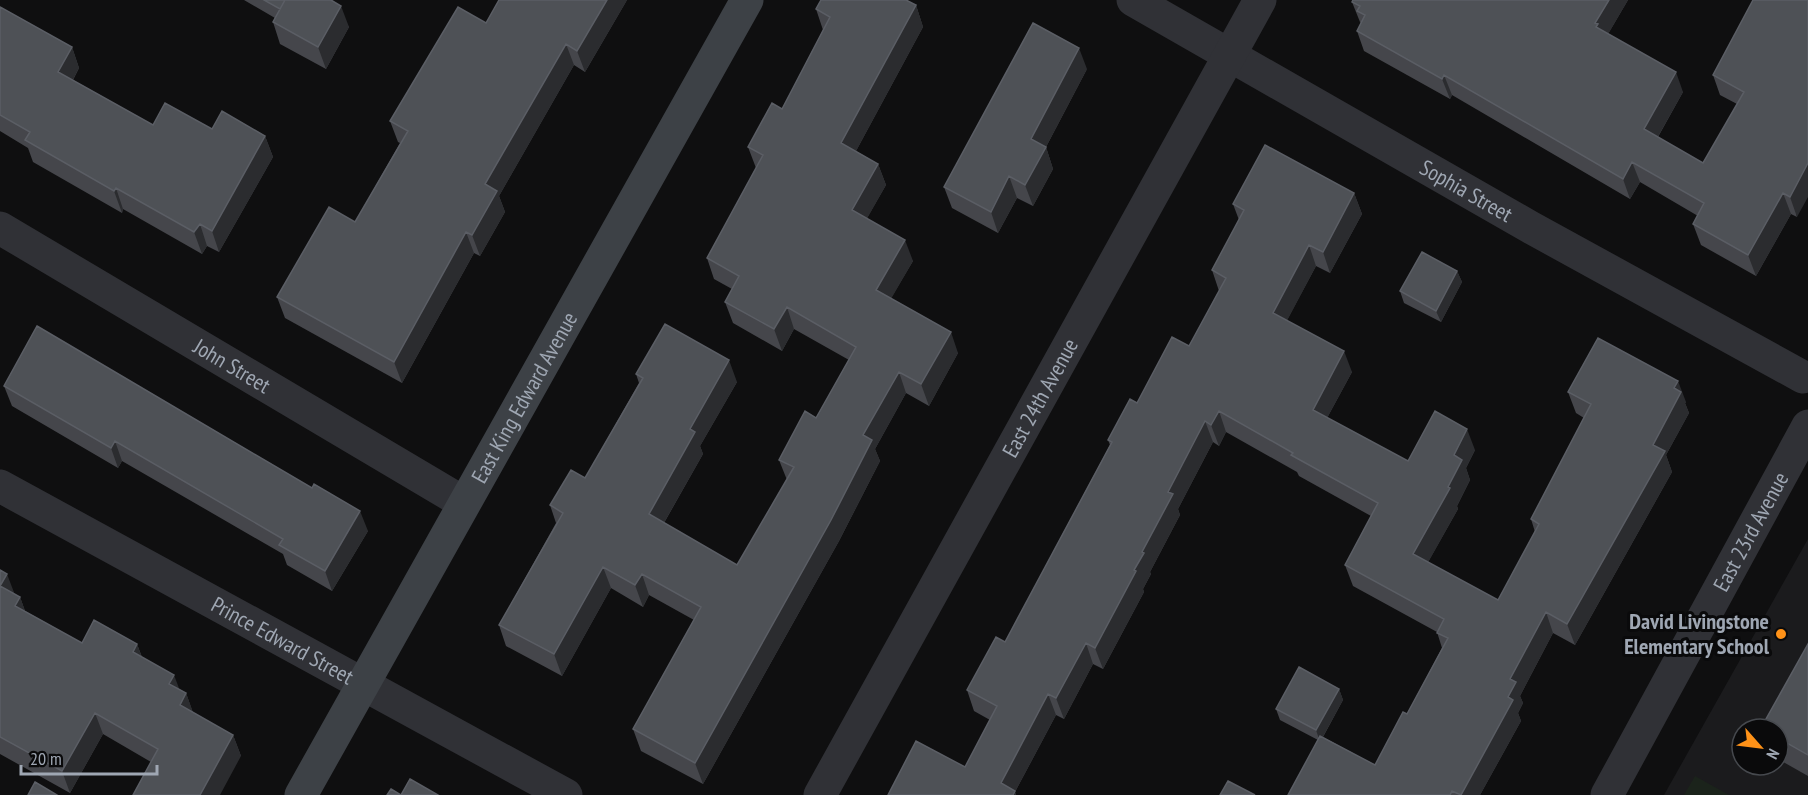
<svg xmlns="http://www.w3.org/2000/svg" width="1808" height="795" viewBox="0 0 1808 795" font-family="'PT Sans Narrow',sans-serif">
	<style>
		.built { fill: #1b1b1d; fill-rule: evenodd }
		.green { fill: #1b231b }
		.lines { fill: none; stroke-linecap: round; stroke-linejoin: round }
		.minor { stroke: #303136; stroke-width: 33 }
		.secondary { stroke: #3d4146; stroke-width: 33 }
		.wall { fill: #45464b }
		.shaded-wall { fill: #2b2c2f }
		.building { fill: #4e5156; stroke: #5b5e65; stroke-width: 1.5 }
		.poi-dot { fill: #ff9218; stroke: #0a0a0b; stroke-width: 2 }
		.labels { text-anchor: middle; stroke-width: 6; stroke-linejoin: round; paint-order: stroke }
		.street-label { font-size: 22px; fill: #9fa7b3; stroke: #0a0a0b }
		.poi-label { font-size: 22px; font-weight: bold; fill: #9fa7b3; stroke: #0a0a0b; text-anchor: end }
	</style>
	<rect width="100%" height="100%" fill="#0f0f10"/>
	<path class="built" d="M1808,539V795H1664ZM1742,729H1778V765H1742Z"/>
	<path class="green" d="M1695,776L1729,795H1684Z"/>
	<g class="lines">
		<g class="minor">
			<path id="s1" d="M1133,0L1530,227L1803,377"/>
			<path id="s2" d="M0,228L464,503"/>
			<path id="s3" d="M0,486L566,795"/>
			<path id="s4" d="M820,795L1260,0"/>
			<path id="s5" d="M1607,795L1808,426"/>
		</g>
		<path class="secondary" id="s6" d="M301,795L747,0"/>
	</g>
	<path class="wall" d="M244,0H331L349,27L326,69L280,44L273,22L275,18Z
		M627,0L585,72L574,65L499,196L505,212L480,256L474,253L402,383L285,318L277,297L355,222L400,143L398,142L390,121L486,23Z
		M1353,0H1628L1608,34L1683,92L1658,137L1703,163L1737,104L1720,95L1713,75L1753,0L1797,217L1791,214L1756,276L1701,245L1693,224L1698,216L1640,182L1630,199L1452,95L1450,99L1364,51L1357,31L1361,23L1360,22L1352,2Z
		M916,5L923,27L856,151L878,164L886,185L867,218L913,261L891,298L958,353L929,406L906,393L875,449L880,461L839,541L703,784L641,751L633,729L694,620L649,595L643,607L611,588L562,676L506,646L499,625L556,523L550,505L585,478L639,383L636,374L737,382L700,446L703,454L664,523L737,565L787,480L779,460L816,418L849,360L794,329L782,351L733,323L725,302L732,289L714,279L707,258L756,168L748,147L782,109L823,30L816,9Z
		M0,7L72,47L79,68L73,80L153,125L212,129L265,136L273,157L219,252L207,246L202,254L123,209L122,213L33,162L28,148L0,131Z
		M1087,69L1046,147L1053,169L1033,206L1017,198L998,233L952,208L944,187Z
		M1354,193L1362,214L1330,273L1316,266L1287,320L1352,372L1327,418L1408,461L1475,450L1466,468L1470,480L1457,506L1458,509L1428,562L1498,600L1535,532L1531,519L1584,418L1576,413L1568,392L1686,402L1685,403L1689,413L1666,455L1672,472L1575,645L1553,633L1520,696L1523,703L1518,713L1521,721L1480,795H1288L1318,740L1280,720L1276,709L1339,689L1343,700L1323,737L1375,765L1407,714L1442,648L1437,632L1353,586L1345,565L1371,516L1299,476L1297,472L1226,432L1219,446L1213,442L1178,509L1180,515L1150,572L1151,574L1143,589L1144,592L1103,669L1093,664L1064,719L1056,715L1015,792L1016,795H888L965,767L990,720L974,711L967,690L1005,642L1110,445L1108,440L1137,403L1189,346L1219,291L1212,270L1239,220L1233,204Z
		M1457,271L1462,282L1441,322L1404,303L1400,291Z
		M4,386L368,531L332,591L287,565L283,554L122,461L118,468L12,406Z
		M0,570L14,594L20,597L25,611L82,643L137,644L142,657L179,689L186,693L193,713L233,735L241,756L151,762L103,734L70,793L0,754Z
		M1808,644V776L1778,759V729H1761V728Z"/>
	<path class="shaded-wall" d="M607,0H627L585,72L577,51Z
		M1609,0H1628L1604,41V48L1595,23Z
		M916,5L923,27L849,164L841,143Z
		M341,6L349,27L326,69L318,47Z
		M566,44L574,65L499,196L505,212L480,256L472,235L485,184Z
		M72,47L79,68L66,93L58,72Z
		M1079,48L1087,69L1046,147L1053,169L1033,206L1025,185L1031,139Z
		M1676,72L1683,92L1651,149L1644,129Z
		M1444,75L1452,95L1450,99L1442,79Z
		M265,136L273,157L219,252L212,231Z
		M1632,162L1640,182L1630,199L1623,179Z
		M1808,163V197L1797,217L1790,197Z
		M878,164L886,185L860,231L852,210Z
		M1009,176L1017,198L998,233L991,212Z
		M116,188L123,209L122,213L114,191Z
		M1354,193L1362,214L1330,273L1323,252Z
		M1783,193L1791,214L1756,276L1748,255Z
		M200,224L207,246L202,254L194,232Z
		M466,232L474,253L402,383L394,362Z
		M905,240L913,261L884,311L876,290Z
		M1309,245L1316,266L1280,334L1273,313Z
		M1457,271L1462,282L1441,322L1436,311Z
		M787,307L794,329L782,351L774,329Z
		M951,332L958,353L929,406L921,384Z
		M1344,351L1352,372L1320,431L1313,410Z
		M729,360L737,382L700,446L703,454L657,535L649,514L690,429Z
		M899,372L906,393L875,449L880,461L839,541L703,784L695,763L863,435Z
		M1678,381L1686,402L1685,403L1689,413L1666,455L1672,472L1575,645L1567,624L1653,445L1674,388Z
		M1219,411L1226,432L1219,446L1211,425Z
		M1205,421L1213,442L1178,509L1180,515L1150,572L1151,574L1143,589L1144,592L1103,669L1095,648L1134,570L1168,492Z
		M1467,429L1475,450L1466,468L1470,480L1457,506L1458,509L1421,575L1413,554L1448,487L1454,455Z
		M115,441L122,461L118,468L111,448Z
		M360,511L368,531L332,591L325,571Z
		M603,567L611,588L562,676L554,654Z
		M7,574L15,595L0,586Z
		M642,574L649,595L643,607L635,585Z
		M20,597L28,619L15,606Z
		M1546,612L1553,633L1520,696L1523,703L1518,713L1521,721L1480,795H1461L1508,697L1510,679Z
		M1086,643L1093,664L1064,719L1056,698Z
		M137,644L145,666L133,652Z
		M174,675L182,696L169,684Z
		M1339,689L1343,700L1320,742L1316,730Z
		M186,693L194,715L180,705Z
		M1048,694L1056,715L1015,792L1016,795H1005L1001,783Z
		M95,713L103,734L70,793L62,771Z
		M233,735L241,756L220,795H200Z"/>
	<path class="building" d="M264,0H285L280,9Z
		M285,0H331L341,6L318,47L273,22Z
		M499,0H607L577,51L566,44L485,184L497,191L472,235L466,232L394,362L277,297L329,207L355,222L408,131L390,121L458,7L486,23Z
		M821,0H906L916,5L841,143L878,164L852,210L905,240L876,290L951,332L921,384L899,372L863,435L872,440L831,520L695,763L633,729L701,607L642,574L635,585L603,567L554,654L499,625L563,513L550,505L571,470L585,478L643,378L636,374L665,324L729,360L690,429L695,432L649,514L737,565L794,467L779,460L805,411L816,418L856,347L787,307L774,329L725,302L739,276L707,258L763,155L748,147L772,103L782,109L830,17L816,9Z
		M1353,0H1609L1595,23L1598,24L1596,27L1676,72L1644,129L1703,163L1744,92L1713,75L1753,0H1808V163L1790,197L1783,193L1748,255L1693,224L1704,203L1632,162L1623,179L1444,75L1442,79L1357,31L1365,15L1357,11L1360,6L1352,2Z
		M0,7L72,47L58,72L153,125L165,103L212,129L222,111L265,136L212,231L200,224L194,232L116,188L114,191L25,140L30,132L0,115Z
		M1033,23L1079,48L1031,139L1046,147L1025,185L1009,176L991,212L944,187Z
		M1265,145L1354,193L1323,252L1309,245L1273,313L1344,351L1313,410L1408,461L1435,411L1467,429L1454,455L1462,460L1448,487L1450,488L1413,554L1498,600L1539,524L1531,519L1591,404L1568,392L1598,338L1678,381L1674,388L1681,392L1653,445L1665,451L1567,624L1546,612L1510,679L1516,682L1508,697L1513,700L1461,795L1452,791L1450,795H1288L1320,736L1375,765L1403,712L1407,714L1448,638L1437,633L1444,619L1345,565L1378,503L1291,455L1293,453L1219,411L1211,425L1205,421L1168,492L1173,494L1142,552L1144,553L1134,570L1136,571L1095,648L1086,643L1056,698L1048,694L1001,783L1015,791L1013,795H888L916,741L965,767L997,706L967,690L996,637L1005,642L1112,442L1108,440L1130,399L1137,403L1172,337L1189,346L1226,278L1212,270L1244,210L1233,204Z
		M1422,252L1457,271L1436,311L1400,291Z
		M37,326L312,488L314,484L360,511L325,571L279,545L283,539L115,441L111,448L4,386Z
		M0,570L7,574L0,586L20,597L15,606L82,643L94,620L137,644L133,652L174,675L169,684L186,693L180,705L233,735L200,795H133L158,749L95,713L62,771L0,737Z
		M1808,644V755L1778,738V729H1763L1761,728Z
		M1299,667L1339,689L1316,730L1276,709Z
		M410,779L438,795H401Z
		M1228,781L1255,795H1220Z
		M35,782L57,795H28Z
		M391,789L401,795H387Z"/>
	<circle class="poi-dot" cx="1781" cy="634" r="6"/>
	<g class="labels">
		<g class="street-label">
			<text dy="8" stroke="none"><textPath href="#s1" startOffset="384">Sophia Street</textPath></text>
			<text dy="8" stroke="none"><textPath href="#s2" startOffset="270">John Street</textPath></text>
			<text dy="8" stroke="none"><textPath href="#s6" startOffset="456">East King Edward Avenue</textPath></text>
			<text dy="8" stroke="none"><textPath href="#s4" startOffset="454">East 24th Avenue</textPath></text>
			<text dy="8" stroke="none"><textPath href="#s5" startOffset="300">East 23rd Avenue</textPath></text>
			<text dy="8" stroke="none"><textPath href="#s3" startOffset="322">Prince Edward Street</textPath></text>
		</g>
		<g class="poi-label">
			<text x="1769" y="629">David Livingstone<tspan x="1769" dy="25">Elementary School</tspan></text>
		</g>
	</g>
	<g transform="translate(1760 747) rotate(118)"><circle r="28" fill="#0a0a0b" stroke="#46494e" stroke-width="1.5"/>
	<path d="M0-4.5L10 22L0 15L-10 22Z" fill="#ff9218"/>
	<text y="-9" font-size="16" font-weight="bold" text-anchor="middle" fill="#9fa7b3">N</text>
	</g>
	<path d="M21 765v9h136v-9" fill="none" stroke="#9fa7b3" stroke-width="3"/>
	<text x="30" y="765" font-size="18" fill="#9fa7b3" stroke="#0a0a0b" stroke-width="4.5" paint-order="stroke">20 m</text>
</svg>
